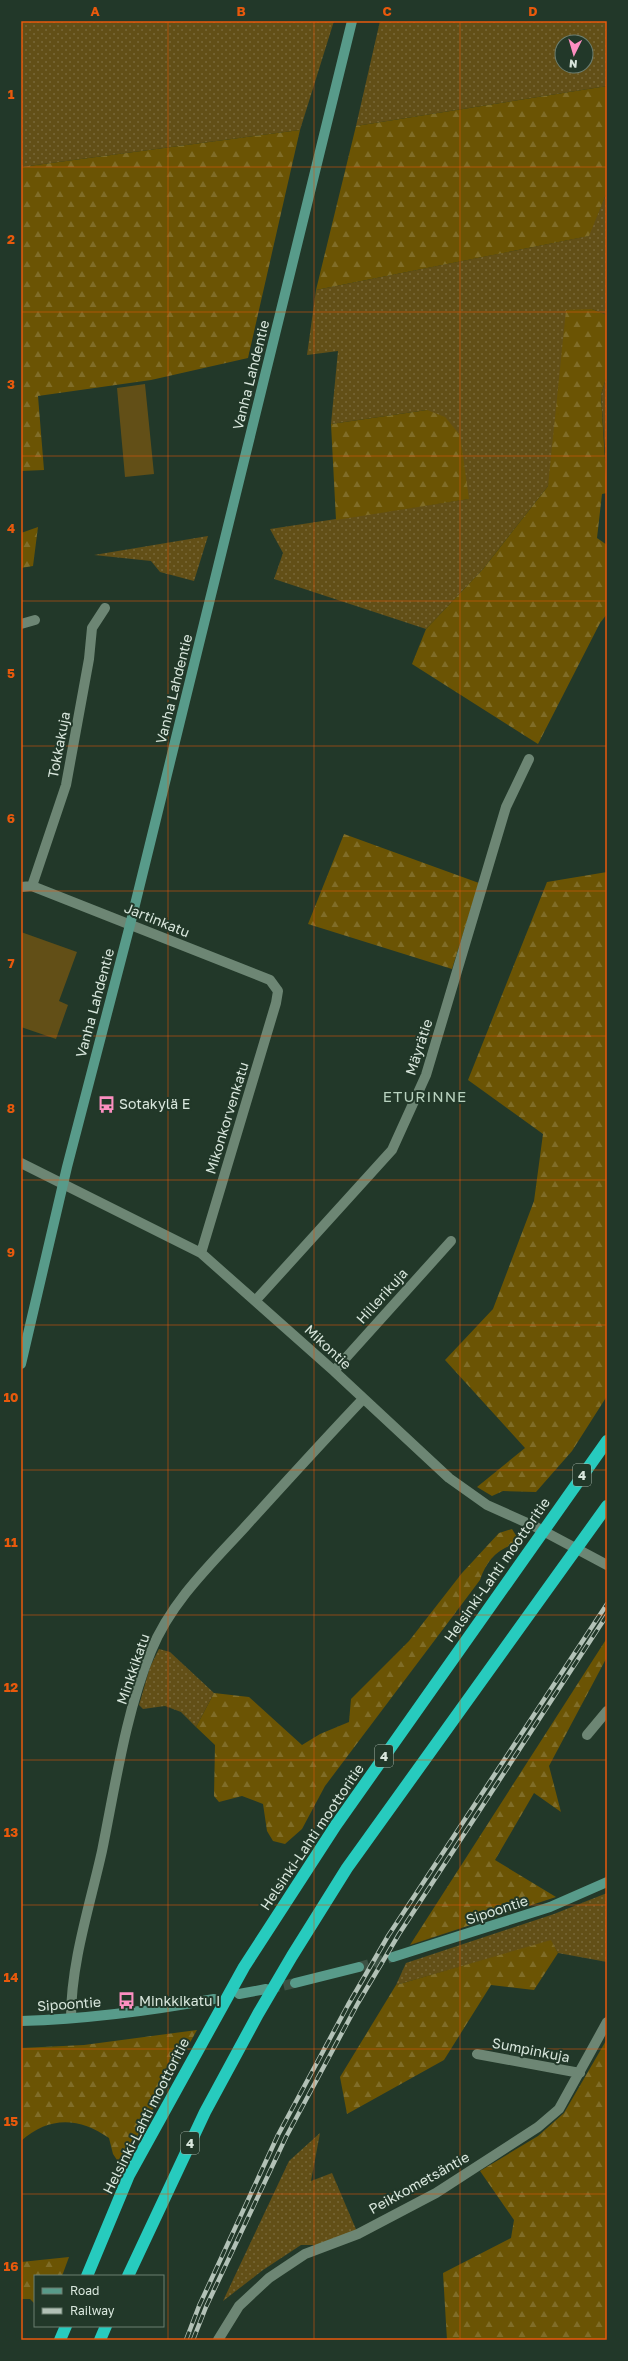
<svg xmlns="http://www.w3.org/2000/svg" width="628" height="2361" viewBox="0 0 628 2361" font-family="'Golos Text',sans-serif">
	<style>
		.grass { fill: url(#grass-dots); fill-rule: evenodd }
		.forest { fill: url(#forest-firs) }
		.pitch { fill: #624f17 }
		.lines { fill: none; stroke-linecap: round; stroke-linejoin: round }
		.secondary-tunnel { stroke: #3d5244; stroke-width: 10; stroke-dasharray: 10 5; stroke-linecap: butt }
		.street { stroke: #6d8674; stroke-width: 10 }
		.secondary { stroke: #589b8a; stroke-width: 10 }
		.highway { stroke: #27cbbe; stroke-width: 12 }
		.rail-casing { stroke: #b2c1b6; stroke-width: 4.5 }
		.rail { stroke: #223829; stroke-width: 3; stroke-dasharray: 9; stroke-linecap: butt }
		.grid { fill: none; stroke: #e8590c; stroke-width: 1; stroke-opacity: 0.55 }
		.labels { text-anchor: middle; stroke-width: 4; stroke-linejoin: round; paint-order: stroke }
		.shield { fill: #223829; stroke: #a2b2a7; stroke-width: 1 }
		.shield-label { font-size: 13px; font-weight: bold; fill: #d9e7dd }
		.street-label { font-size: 14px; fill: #d9e7dd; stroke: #223829 }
		.poi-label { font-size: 14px; fill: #d9e7dd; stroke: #223829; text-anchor: start }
		.neighbourhood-label { font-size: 15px; letter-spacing: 1px; fill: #b8d2bf; stroke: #223829 }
		.neatline { fill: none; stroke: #e8590c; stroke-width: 1.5 }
		.grid-label { font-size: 13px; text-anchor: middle; font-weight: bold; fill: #e8590c }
	</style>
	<defs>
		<pattern id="grass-dots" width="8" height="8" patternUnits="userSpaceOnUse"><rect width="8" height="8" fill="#624f17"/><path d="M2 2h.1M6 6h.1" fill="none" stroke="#786838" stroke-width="1.8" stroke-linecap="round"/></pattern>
		<pattern id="forest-firs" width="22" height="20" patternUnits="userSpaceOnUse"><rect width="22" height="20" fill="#6b5404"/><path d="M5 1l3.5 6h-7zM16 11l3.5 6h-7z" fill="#806d28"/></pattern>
	</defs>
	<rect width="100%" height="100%" fill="#223829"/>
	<path class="grass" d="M21,21H334L300,130L21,167Z
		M380,21H607V86L356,126ZM562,42H586V66H562Z
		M607,192V315L592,309L548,486L483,569L426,629L274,579L283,553L270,529L468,499L427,410L331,424L338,351L307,355L316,290L588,236Z
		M607,375V466L606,467L601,395Z
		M208,536L194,581L160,572L151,561L94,555Z
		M159,1649L170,1652L214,1693L196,1727L181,1712L165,1706L143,1709L139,1705L150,1667Z
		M607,1893V1962L558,1953L551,1941L396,1985L406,1963L554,1914Z
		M320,2133L311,2181L332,2173L358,2234L329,2245H301L263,2270L223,2301L289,2161Z"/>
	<path class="forest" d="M607,86V192L589,236L316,290L356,126Z
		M300,130L248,358L151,380L38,396L44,470L21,471V167Z
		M592,309L607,315V375L601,395L607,493L602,494L597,538L607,545V614L600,623L538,744L412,664L426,629L483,569L548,486L566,310Z
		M427,410L445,417L460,435L469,499L336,520L331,424Z
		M38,527L33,566L21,568V533Z
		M344,834L479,883L452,969L308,924Z
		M607,872V1396L572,1451L536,1492L503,1491L492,1496L477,1487L525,1448L445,1360L493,1309L534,1201L543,1134L468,1080L547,882Z
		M512,1529L520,1542C498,1548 487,1559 480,1580L325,1786L302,1829L285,1844L273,1841L267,1831L263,1804L242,1796L219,1802L214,1796L215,1745L196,1727L214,1693L249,1697L302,1745L320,1734L349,1722L351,1699L409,1641L462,1573L499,1533Z
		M607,1638V1657L549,1766L561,1812L534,1793L495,1860L556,1897L410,1945Z
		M551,1940L558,1953L534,1990L491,1985L444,2060L347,2114L340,2077L396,1985Z
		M197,2030L121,2166L113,2154L109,2138C79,2117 49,2116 21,2141V2048L84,2045Z
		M607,2039V2340H447L443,2273L511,2238L514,2220L480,2171L538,2136L564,2113Z
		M69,2257L62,2276H35V2304L30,2299H21V2262Z"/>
	<path class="pitch" d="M145,384L154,474L125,477L117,388Z
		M21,932L77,952L59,1001L68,1005L56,1039L21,1027Z"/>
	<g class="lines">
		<path class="secondary-tunnel" d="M359,1967L393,1957
			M269,1989L295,1983"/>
		<path class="street" d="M21,624L35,620
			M32,886L66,785L89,659L92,628L105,608
			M21,887L32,886L270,980L278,991L276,1003L201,1253
			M21,1163L201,1253L334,1371L449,1478L487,1505L534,1526L607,1565
			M256,1300L392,1150L426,1075L506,807L529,759
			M334,1371L451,1241
			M587,1735L607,1711
			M71,2018C71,1962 90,1905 102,1851C115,1787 126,1711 151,1651C171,1602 210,1565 245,1527C284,1484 323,1441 363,1399
			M477,2054L580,2073
			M218,2340L239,2306L269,2278L305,2254L358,2234L436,2193L538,2127L559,2109L607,2022"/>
		<path class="secondary" d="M21,1364L67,1167L130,925L352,21
			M393,1957L550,1907L607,1882
			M295,1983L359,1967
			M239,1994L266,1989
			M21,2021C86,2019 150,2011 214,1999"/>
		<path class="highway" d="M87,2276L129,2175L244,1967L336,1825L607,1441
			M128,2276L205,2112L258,2014L292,1956L347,1868L607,1506
			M60,2340L66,2326
			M100,2340L106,2326"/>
		<defs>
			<path id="rail" d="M186,2340L199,2306L278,2135L348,2005L388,1936L607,1604
				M193,2340L206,2307L286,2137L358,2003L399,1934L607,1615"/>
		</defs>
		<use href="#rail" class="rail-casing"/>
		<use href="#rail" class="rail"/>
	</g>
	<path class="grid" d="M168,21V2340M314,21V2340M460,21V2340M21,167H607M21,312H607M21,456H607M21,601H607M21,746H607M21,891H607M21,1036H607M21,1180H607M21,1325H607M21,1470H607M21,1615H607M21,1760H607M21,1905H607M21,2049H607M21,2194H607"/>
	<defs>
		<symbol id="bus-bare" viewBox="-9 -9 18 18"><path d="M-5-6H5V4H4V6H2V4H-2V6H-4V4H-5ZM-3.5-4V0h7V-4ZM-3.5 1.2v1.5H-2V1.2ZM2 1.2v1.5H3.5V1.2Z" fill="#fc8fc1" stroke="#223829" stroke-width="2.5" paint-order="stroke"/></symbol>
	</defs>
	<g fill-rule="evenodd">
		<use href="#bus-bare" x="94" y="1092" width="25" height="25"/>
		<use href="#bus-bare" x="114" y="1988" width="25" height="25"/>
	</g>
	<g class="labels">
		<g class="shield">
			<rect x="573" y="1464" width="18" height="22" rx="3"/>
			<rect x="375" y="1745" width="18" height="22" rx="3"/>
			<rect x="181" y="2132" width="18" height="22" rx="3"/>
		</g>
		<g class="shield-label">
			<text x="582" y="1480">4</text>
			<text x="384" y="1761">4</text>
			<text x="190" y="2148">4</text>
		</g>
		<g class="street-label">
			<text transform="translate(251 375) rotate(-76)" y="5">Vanha Lahdentie</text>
			<text transform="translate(174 689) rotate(-76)" y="5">Vanha Lahdentie</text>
			<text transform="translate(59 745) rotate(-79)" y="5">Tokkakuja</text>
			<text transform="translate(157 920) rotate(22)" y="5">Jartinkatu</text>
			<text transform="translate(95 1003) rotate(-75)" y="5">Vanha Lahdentie</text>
			<text transform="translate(419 1047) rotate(-72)" y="5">Mäyrätie</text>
			<text transform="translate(227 1118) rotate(-73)" y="5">Mikonkorvenkatu</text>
			<text transform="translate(382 1296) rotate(-48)" y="5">Hillerikuja</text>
			<text transform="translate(328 1347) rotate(43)" y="5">Mikontie</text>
			<text transform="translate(497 1570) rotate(-55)" y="5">Helsinki-Lahti moottoritie</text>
			<text transform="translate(133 1669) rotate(-71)" y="5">Minkkikatu</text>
			<text transform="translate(312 1837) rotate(-56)" y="5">Helsinki-Lahti moottoritie</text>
			<text transform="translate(497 1910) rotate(-18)" y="5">Sipoontie</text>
			<text transform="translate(69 2004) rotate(-4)" y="5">Sipoontie</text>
			<text transform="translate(531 2050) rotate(11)" y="5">Sumpinkuja</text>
			<text transform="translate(146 2116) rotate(-63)" y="5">Helsinki-Lahti moottoritie</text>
			<text transform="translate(419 2183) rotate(-29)" y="5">Peikkometsäntie</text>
		</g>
		<g class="poi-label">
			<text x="119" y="1109">Sotakylä E</text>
			<text x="139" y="2006">Minkkikatu I</text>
		</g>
		<g class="neighbourhood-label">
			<text x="425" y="1102">ETURINNE</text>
		</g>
	</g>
	<rect width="628" height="2361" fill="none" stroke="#223829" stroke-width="44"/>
	<rect x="34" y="2275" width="130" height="52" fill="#223829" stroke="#6b7e71"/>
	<rect x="42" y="2288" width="20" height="6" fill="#589b8a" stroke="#6b7e71"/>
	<text x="70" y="2295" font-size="12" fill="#d9e7dd">Road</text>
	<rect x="42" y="2308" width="20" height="6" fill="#b2c1b6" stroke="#6b7e71"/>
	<text x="70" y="2315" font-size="12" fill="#d9e7dd">Railway</text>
	<g transform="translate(574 54) rotate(185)"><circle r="19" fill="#223829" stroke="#6b7e71"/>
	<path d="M0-3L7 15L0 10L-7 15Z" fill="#fc8fc1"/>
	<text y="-6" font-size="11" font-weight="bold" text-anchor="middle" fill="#d9e7dd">N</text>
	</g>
	<rect x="22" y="22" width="584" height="2317" class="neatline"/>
	<g class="grid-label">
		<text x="95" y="16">A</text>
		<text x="241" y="16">B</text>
		<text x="387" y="16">C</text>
		<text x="533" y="16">D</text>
		<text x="11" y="99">1</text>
		<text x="11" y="244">2</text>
		<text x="11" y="389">3</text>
		<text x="11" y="533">4</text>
		<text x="11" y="678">5</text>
		<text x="11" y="823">6</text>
		<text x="11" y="968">7</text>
		<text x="11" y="1113">8</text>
		<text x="11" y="1257">9</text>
		<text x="11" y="1402">10</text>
		<text x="11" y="1547">11</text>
		<text x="11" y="1692">12</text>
		<text x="11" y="1837">13</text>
		<text x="11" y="1982">14</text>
		<text x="11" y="2126">15</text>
		<text x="11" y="2271">16</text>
	</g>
</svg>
